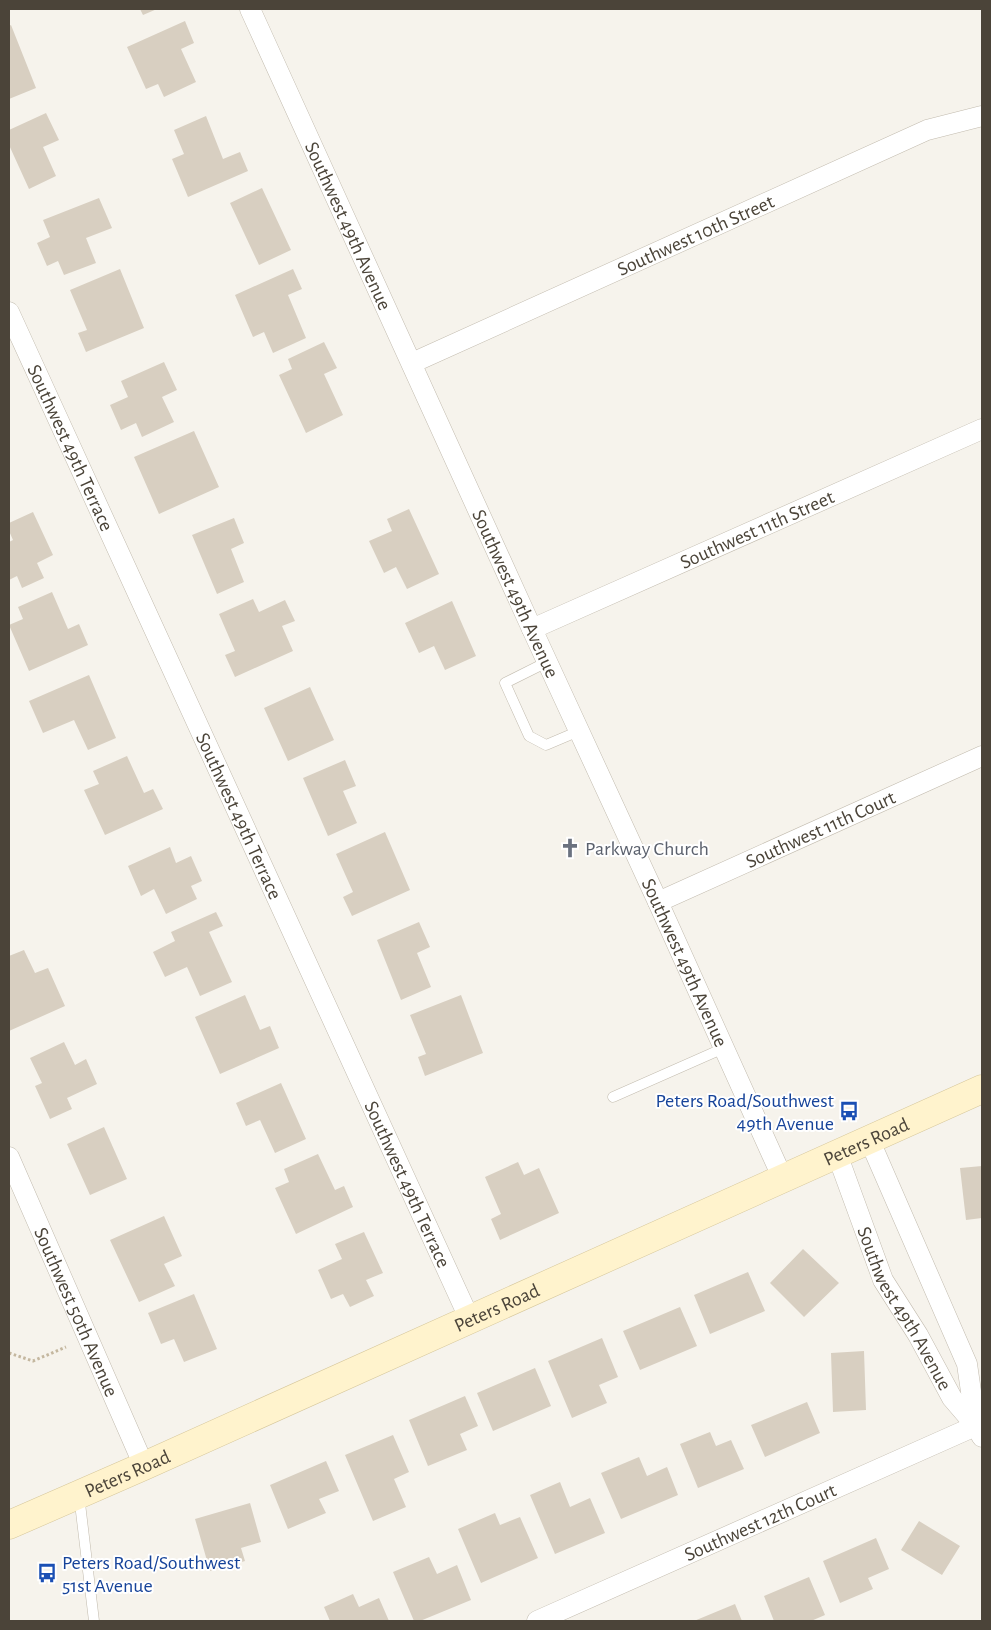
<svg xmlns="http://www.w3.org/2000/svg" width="991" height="1630" viewBox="0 0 991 1630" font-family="'Alegreya Sans',sans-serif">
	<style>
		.building { fill: #d8cfc1 }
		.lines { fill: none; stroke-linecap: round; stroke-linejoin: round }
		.service-casing { stroke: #c2bbae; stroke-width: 11 }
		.minor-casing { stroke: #c2bbae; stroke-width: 21 }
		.secondary-casing { stroke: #d6c79b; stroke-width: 29 }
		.path { stroke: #c4b79f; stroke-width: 3; stroke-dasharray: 2.5 2.5; stroke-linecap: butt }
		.service { stroke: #fff; stroke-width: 10 }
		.minor { stroke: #fff; stroke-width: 20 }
		.secondary { stroke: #fff3cd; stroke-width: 28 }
		.labels { text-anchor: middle; stroke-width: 4; stroke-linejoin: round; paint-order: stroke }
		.street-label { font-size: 20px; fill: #4b4439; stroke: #fff }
		.worship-label { font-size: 20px; fill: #5b616d; stroke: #fff; text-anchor: start }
		.transit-label { font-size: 20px; fill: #164399; stroke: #fff; text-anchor: end }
	</style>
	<rect width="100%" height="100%" fill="#f6f3ec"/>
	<path class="building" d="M140,9H157L143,15Z
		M185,21L194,43L181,49L196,82L164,97L158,84L146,89L127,47Z
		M11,25L36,88L9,99V26Z
		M46,113L59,140L43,147L56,176L29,189L9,145V130Z
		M206,116L223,159L240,152L248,171L188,197L172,159L184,154L174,130Z
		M262,188L291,250L259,265L230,203Z
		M99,198L112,228L86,238L96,263L64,275L58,261L47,266L37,243L50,237L43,220Z
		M120,269L144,328L86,352L78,333L87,330L70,290Z
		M293,269L302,289L288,295L306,338L273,353L264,332L253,337L235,295Z
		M324,342L337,368L324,374L343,415L306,433L279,375L292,369L288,359Z
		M164,362L177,390L162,397L174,422L142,437L136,423L121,430L110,405L128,397L121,381Z
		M194,431L219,487L159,514L134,457Z
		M409,509L439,574L407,589L396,567L384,573L369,541L392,531L387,519Z
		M33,512L53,555L37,563L44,578L22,588L17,576L9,580V542L13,540L9,531V523Z
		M234,518L244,543L231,549L244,582L217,594L192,535Z
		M52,592L68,629L79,624L88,645L29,671L9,625L23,619L18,607Z
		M253,599L259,612L285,600L295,621L282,626L293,651L235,677L225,655L235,651L219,614Z
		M452,601L476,656L445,670L434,646L419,653L405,623Z
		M89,675L116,738L88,750L74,720L43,733L29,701Z
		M310,687L334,740L288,761L264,708Z
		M127,756L144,793L153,789L163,809L105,835L84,790L99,784L93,771Z
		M345,760L356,786L343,791L357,823L328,836L303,778Z
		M385,832L410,890L352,916L343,897L353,892L336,854Z
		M170,847L176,863L191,856L202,881L191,886L197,899L166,914L154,889L141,896L128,866Z
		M216,912L223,926L209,932L232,982L200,996L187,967L165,977L153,952L175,941L171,932Z
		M419,922L430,947L417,953L431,987L401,1000L377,940Z
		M24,950L35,973L48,968L65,1006L9,1031V956Z
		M245,995L260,1030L270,1026L279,1048L220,1074L195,1017Z
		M461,995L483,1053L425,1076L418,1057L426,1054L410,1015Z
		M64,1042L75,1065L86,1059L97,1084L67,1098L72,1109L50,1119L35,1086L42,1083L30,1058Z
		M281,1083L306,1139L275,1153L260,1120L246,1126L236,1103Z
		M104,1127L127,1179L90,1195L67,1144Z
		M318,1154L335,1190L344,1186L353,1207L296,1234L275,1188L289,1182L284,1169Z
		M518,1162L524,1175L539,1168L559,1213L500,1240L491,1219L501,1214L485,1177Z
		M982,1166V1218L966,1220L960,1168Z
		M164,1216L182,1256L164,1264L175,1286L139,1302L110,1240Z
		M364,1232L383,1273L366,1280L374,1296L350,1307L343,1294L331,1299L318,1270L342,1259L335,1244Z
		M803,1249L839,1283L804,1317L770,1283Z
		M748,1272L765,1311L710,1334L694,1295Z
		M194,1294L217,1349L184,1362L174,1339L161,1344L148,1313Z
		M680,1307L697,1346L640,1370L623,1331Z
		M602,1338L618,1377L599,1385L607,1403L572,1418L548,1361Z
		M864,1351L866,1410L833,1412L831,1353Z
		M535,1368L551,1406L493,1431L477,1393Z
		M465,1396L478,1426L460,1434L467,1450L428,1466L409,1420Z
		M807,1402L820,1433L765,1457L751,1425Z
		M710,1432L716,1446L731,1440L744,1469L698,1488L680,1444Z
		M393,1435L409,1472L394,1479L406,1507L373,1521L345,1455Z
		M639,1457L647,1476L667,1467L678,1495L621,1519L601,1473Z
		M326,1461L339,1491L319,1499L326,1513L288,1529L270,1485Z
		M560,1482L570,1507L590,1498L605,1533L555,1554L530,1495Z
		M250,1503L261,1542L241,1548L245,1561L210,1571L195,1519Z
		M495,1513L500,1525L520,1517L538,1558L481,1583L458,1529Z
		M919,1521L960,1546L942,1575L901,1550Z
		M876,1538L889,1569L868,1578L873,1589L840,1603L823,1561Z
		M429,1557L437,1574L457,1565L471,1600L420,1621H414L393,1572Z
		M809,1577L825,1615L811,1621H774L764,1596Z
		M353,1594L359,1607L379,1598L389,1621H330L324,1607Z
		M735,1604L742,1621H694Z"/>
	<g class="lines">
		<defs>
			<path id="service" d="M547,662L505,683L529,736L546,745L579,731
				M613,1097L724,1048
				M79,1495L94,1621"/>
			<g id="minor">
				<path id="s1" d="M250,9L532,629L658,902L783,1179"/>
				<path id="s2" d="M9,312L470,1320"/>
				<path id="s3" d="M412,363L927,130L982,116"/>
				<path id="s4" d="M532,629L982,429"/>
				<path id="s5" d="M658,902L982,756"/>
				<path d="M869,1139L967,1364L976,1426"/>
				<path id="s6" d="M837,1154L883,1280L918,1335L952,1398L976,1426L982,1437"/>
				<path id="s7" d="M9,1157L144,1466"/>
				<path id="s8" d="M537,1621L982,1423"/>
			</g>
			<g id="secondary">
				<path id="s9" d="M9,1525L144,1466L982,1089"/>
			</g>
		</defs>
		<use href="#service" class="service-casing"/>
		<use href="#minor" class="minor-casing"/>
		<use href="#secondary" class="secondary-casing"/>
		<path class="path" d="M9,1353L33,1361L66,1347"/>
		<use href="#service" class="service"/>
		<use href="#minor" class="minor"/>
		<use href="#secondary" class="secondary"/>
	</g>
	<defs>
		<symbol id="church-bare" viewBox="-9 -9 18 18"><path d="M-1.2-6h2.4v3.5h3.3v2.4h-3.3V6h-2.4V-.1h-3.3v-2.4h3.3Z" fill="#6b7280" stroke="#fff" stroke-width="2.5" paint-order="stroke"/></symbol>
		<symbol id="bus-bare" viewBox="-9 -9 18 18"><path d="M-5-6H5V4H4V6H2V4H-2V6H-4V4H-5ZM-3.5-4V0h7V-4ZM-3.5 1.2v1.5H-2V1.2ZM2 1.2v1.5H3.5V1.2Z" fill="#1a4fb4" stroke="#fff" stroke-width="2.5" paint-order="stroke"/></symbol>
	</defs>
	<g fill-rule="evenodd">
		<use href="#church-bare" x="556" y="834" width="28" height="28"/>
		<use href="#bus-bare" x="835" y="1097" width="28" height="28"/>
		<use href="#bus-bare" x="33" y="1559" width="28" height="28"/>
	</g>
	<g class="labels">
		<g class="street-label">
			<text dy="7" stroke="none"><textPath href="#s1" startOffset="238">Southwest 49th Avenue</textPath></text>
			<text dy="7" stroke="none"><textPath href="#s3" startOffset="311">Southwest 10th Street</textPath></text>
			<text dy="7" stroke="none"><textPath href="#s2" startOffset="149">Southwest 49th Terrace</textPath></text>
			<text dy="7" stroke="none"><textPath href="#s4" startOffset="246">Southwest 11th Street</textPath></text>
			<text dy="7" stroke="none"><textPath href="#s1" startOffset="642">Southwest 49th Avenue</textPath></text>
			<text dy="7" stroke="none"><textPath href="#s2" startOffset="554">Southwest 49th Terrace</textPath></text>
			<text dy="7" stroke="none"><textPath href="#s5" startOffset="178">Southwest 11th Court</textPath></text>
			<text dy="7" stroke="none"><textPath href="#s1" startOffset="1048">Southwest 49th Avenue</textPath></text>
			<text dy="7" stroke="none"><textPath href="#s9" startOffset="939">Peters Road</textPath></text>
			<text dy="7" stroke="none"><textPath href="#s2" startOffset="959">Southwest 49th Terrace</textPath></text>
			<text dy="7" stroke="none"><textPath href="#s9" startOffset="534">Peters Road</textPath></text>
			<text dy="7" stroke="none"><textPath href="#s6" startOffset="169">Southwest 49th Avenue</textPath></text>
			<text dy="7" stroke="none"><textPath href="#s7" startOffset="169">Southwest 50th Avenue</textPath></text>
			<text dy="7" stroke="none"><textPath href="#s9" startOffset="129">Peters Road</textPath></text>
			<text dy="7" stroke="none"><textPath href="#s8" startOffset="244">Southwest 12th Court</textPath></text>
		</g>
		<g class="worship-label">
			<text x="585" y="855">Parkway Church</text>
		</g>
		<g class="transit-label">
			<text x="834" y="1107">Peters Road/Southwest<tspan x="834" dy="23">49th Avenue</tspan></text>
			<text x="62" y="1569" text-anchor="start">Peters Road/Southwest<tspan x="62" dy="23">51st Avenue</tspan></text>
		</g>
	</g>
	<rect width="991" height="1630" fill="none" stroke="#4b4439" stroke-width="20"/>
</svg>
